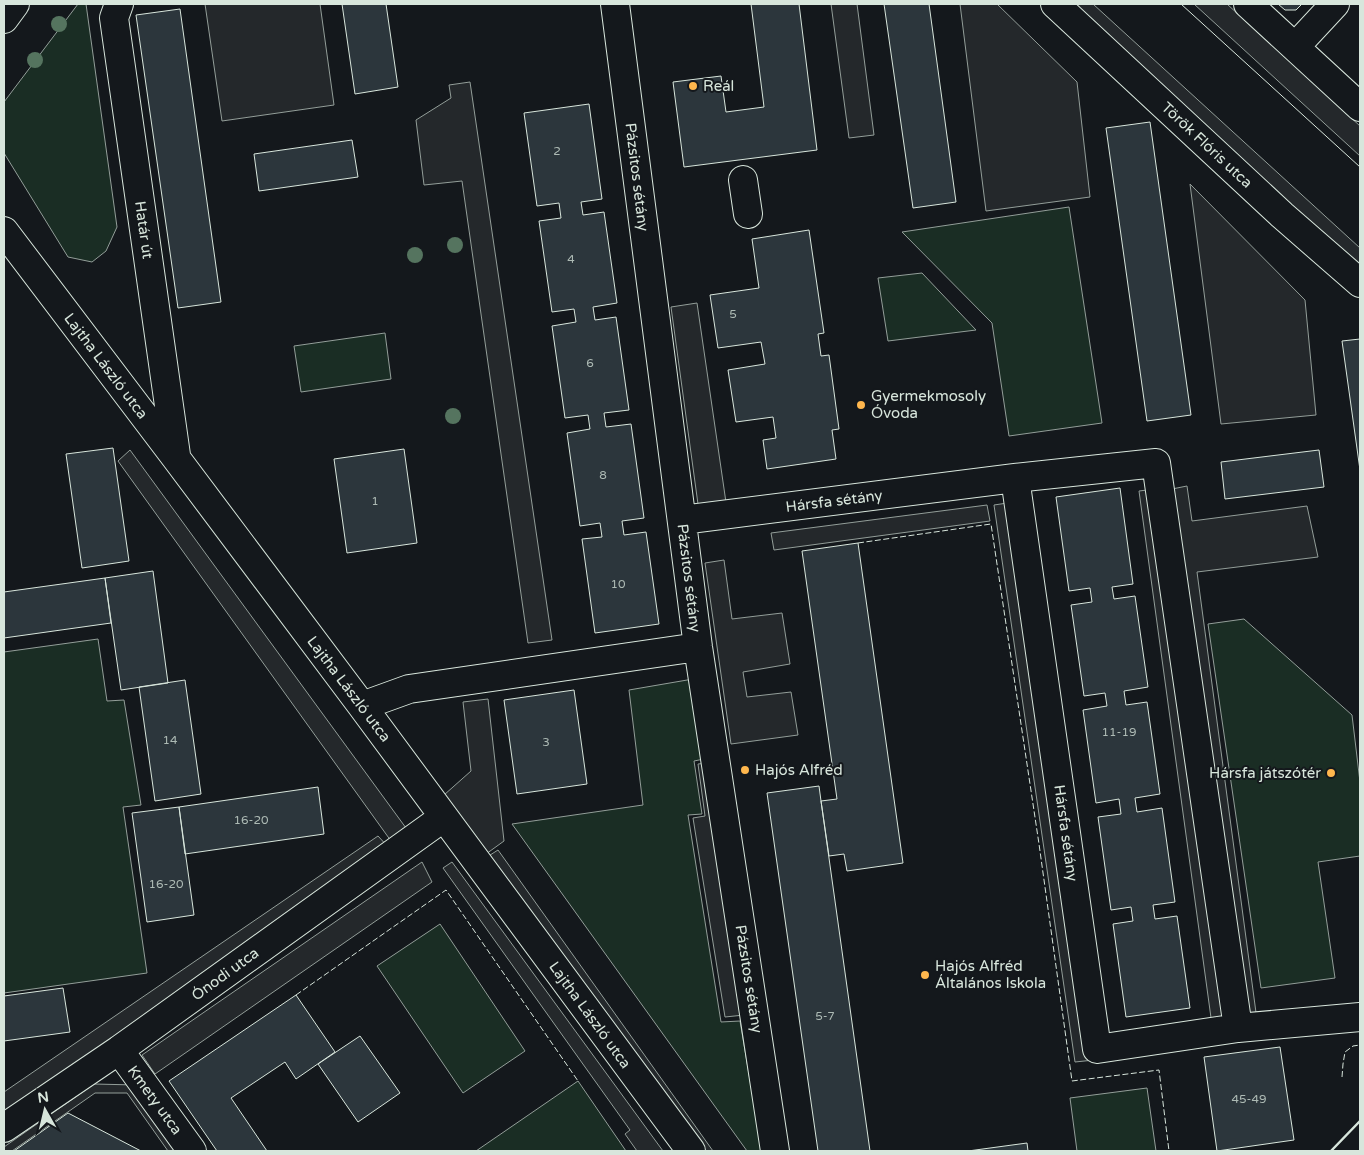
<svg xmlns="http://www.w3.org/2000/svg" width="1364" height="1155" viewBox="0 0 1364 1155" font-family="'Varela Round',sans-serif">
	<style>
		.green { fill: #1a2d24; stroke: #939e99 }
		.parking { fill: #24282b; stroke: #939e99 }
		.building { fill: #2c363c; stroke: #d8e6dc }
		.lines { fill: none; stroke-linecap: round; stroke-linejoin: round }
		.minor-casing { stroke: #d8e6dc; stroke-width: 30 }
		.major-casing { stroke: #d8e6dc; stroke-width: 30 }
		.minor { stroke: #14181c; stroke-width: 28 }
		.major { stroke: #14181c; stroke-width: 28 }
		.tram { stroke: #d8e6dc; stroke-width: 1 }
		.fence { stroke: #d8e6dc; stroke-width: 1; stroke-dasharray: 6 2.5; stroke-linecap: butt }
		.wall { stroke: #d8e6dc; stroke-width: 2.5 }
		.tree { fill: #55745f }
		.poi-dot { fill: #ffb74d; stroke: #14181c; stroke-width: 2 }
		.labels { text-anchor: middle; stroke-width: 4; stroke-linejoin: round; paint-order: stroke }
		.number-label { font-size: 12px; fill: #adbab4 }
		.poi-label { font-size: 15px; fill: #d8e6dc; stroke: #14181c; text-anchor: start }
		.street-label { font-size: 15px; fill: #d8e6dc; stroke: #14181c }
	</style>
	<rect width="100%" height="100%" fill="#14181c"/>
	<path class="green" d="M78,4H86L117,227L106,251L92,262L68,257L4,153V102Z
		M1069,207L1102,423L1009,436L992,323L902,232Z
		M922,273L976,330L888,341L878,278Z
		M385,333L391,379L301,392L294,346Z
		M1244,619L1352,715L1360,782V856L1318,862L1335,978L1261,988L1208,624Z
		M98,639L107,701L124,700L141,805L123,807L147,973L4,993V652Z
		M693,679L704,759L694,761L702,814L688,815L721,1022L740,1021L762,1151H747L512,824L643,805L629,690Z
		M440,924L525,1051L463,1093L377,966Z
		M578,1081L626,1151H476Z
		M1147,1088L1156,1151H1077L1070,1098Z"/>
	<path class="parking" d="M205,4H320L334,105L222,121Z
		M831,4H857L874,135L849,138Z
		M960,4H997L1077,82L1090,197L986,211Z
		M1062,4H1093L1360,248V276Z
		M1194,4H1227L1360,126V156Z
		M470,82L552,640L528,643L462,181L424,185L416,120L451,98L449,85Z
		M1190,184L1305,300L1316,415L1221,424Z
		M697,303L729,523L701,526L671,307Z
		M130,450L406,828L391,841L118,461Z
		M1187,486L1192,521L1307,506L1318,557L1197,572L1257,1020L1244,1022L1167,490Z
		M1155,489L1231,1023L1212,1025L1139,491Z
		M1014,502L1094,1060L1075,1062L994,505Z
		M987,505L990,521L774,550L771,533Z
		M724,560L732,619L782,613L790,664L743,672L747,697L791,692L798,735L731,744L705,563Z
		M488,699L504,841L486,854L444,795L471,771L463,702Z
		M708,763L744,1015L725,1017L693,818L705,816L698,764Z
		M378,836L390,849L4,1120V1092Z
		M498,850L713,1151H699L487,857Z
		M422,862L432,882L155,1074L142,1055Z
		M452,862L663,1151H637L625,1134L630,1130L443,868Z
		M94,1084L136,1085L181,1151H168L127,1093H95L12,1151H4V1147Z"/>
	<path class="building" d="M342,4H386L398,87L355,94Z
		M751,4H799L817,150L684,167L673,82L721,76L726,112L764,107Z
		M884,4H929L956,202L913,208Z
		M1278,4H1302L1296,10H1285Z
		M180,9L221,302L178,308L136,15Z
		M589,104L602,199L581,202L583,215L604,212L617,303L593,307L595,320L616,317L629,410L604,413L606,427L631,424L644,518L622,521L624,535L646,532L659,624L595,633L582,539L602,537L600,523L580,526L567,433L590,429L588,415L565,418L552,326L576,322L574,309L552,312L539,221L561,218L559,203L537,206L524,113Z
		M1150,122L1191,415L1147,421L1106,128Z
		M352,140L358,177L259,191L254,154Z
		M809,230L824,333L818,334L821,356L829,355L839,429L832,430L836,459L767,469L763,440L776,438L773,417L736,422L728,370L765,364L761,342L718,348L710,295L759,288L752,239Z
		M1360,339V470L1342,341Z
		M113,448L129,561L82,568L66,454Z
		M404,449L417,543L347,553L334,459Z
		M1319,450L1324,487L1225,499L1221,462Z
		M1120,488L1133,584L1112,587L1114,599L1135,596L1148,687L1124,691L1126,705L1147,702L1160,794L1135,798L1137,812L1162,808L1175,902L1153,905L1155,919L1177,916L1190,1008L1126,1017L1113,924L1133,921L1131,907L1111,910L1098,817L1121,814L1119,799L1096,803L1083,710L1107,706L1105,693L1084,696L1071,605L1092,602L1090,588L1069,591L1056,497Z
		M858,543L903,863L847,871L844,854L829,856L821,801L837,799L802,551Z
		M153,571L168,683L121,690L105,578Z
		M105,578L111,623L4,638V592Z
		M185,680L201,794L155,801L139,687Z
		M574,690L587,784L517,794L504,700Z
		M819,786L821,801L870,1151H818L767,793Z
		M318,787L324,834L185,854L179,807Z
		M179,807L194,915L147,922L132,813Z
		M63,988L70,1032L4,1041V996Z
		M296,995L335,1052L296,1079L285,1062L231,1098L267,1151H217L169,1081Z
		M360,1036L400,1093L358,1122L318,1064Z
		M1280,1047L1294,1140L1217,1151L1204,1057Z
		M68,1113L141,1151H14Z
		M1027,1143L1028,1151H968Z"/>
	<g class="lines">
		<defs>
			<path id="minor" d="M119,4L114,18L176,455
				M615,4L698,647L775,1151
				M1055,4L1282,215L1360,283
				M1248,4L1360,107
				M1295,47L1335,4
				M743,180L748,214
				M4,231L176,458L362,706L691,1151
				M682,520L1015,478L1156,463L1238,1028L1097,1049L1015,478
				M362,706L409,689L698,647
				M1238,1028L1360,1017
				M119,1050L192,1151
				M4,1128L119,1050L444,817"/>
			<path id="major" d="M4,19L15,4"/>
		</defs>
		<use href="#minor" class="minor-casing"/>
		<use href="#major" class="major-casing"/>
		<use href="#minor" class="minor"/>
		<use href="#major" class="major"/>
		<path class="tram" d="M1181,4L1360,167"/>
		<path class="fence" d="M858,543L991,524L1039,844L1072,1081L1159,1070L1169,1151
			M296,995L446,890L578,1081
			M1342,1077L1343,1064L1345,1052L1353,1046L1360,1045"/>
		<path class="wall" d="M1331,1151L1360,1121"/>
	</g>
	<g class="tree">
		<circle cx="59" cy="24" r="8"/>
		<circle cx="35" cy="60" r="8"/>
		<circle cx="455" cy="245" r="8"/>
		<circle cx="415" cy="255" r="8"/>
		<circle cx="453" cy="416" r="8"/>
	</g>
	<g class="poi-dot">
		<circle cx="693" cy="86" r="5"/>
		<circle cx="861" cy="405" r="5"/>
		<circle cx="745" cy="770" r="5"/>
		<circle cx="1331" cy="773" r="5"/>
		<circle cx="925" cy="975" r="5"/>
	</g>
	<g class="labels">
		<g class="number-label">
			<text x="557" y="155">2</text>
			<text x="571" y="263">4</text>
			<text x="733" y="318">5</text>
			<text x="590" y="367">6</text>
			<text x="603" y="479">8</text>
			<text x="375" y="505">1</text>
			<text x="618" y="588">10</text>
			<text x="1119" y="736">11-19</text>
			<text x="170" y="744">14</text>
			<text x="546" y="746">3</text>
			<text x="251" y="824">16-20</text>
			<text x="166" y="888">16-20</text>
			<text x="825" y="1020">5-7</text>
			<text x="1249" y="1103">45-49</text>
		</g>
		<g class="poi-label">
			<text x="703" y="91">Reál</text>
			<text x="871" y="401">Gyermekmosoly<tspan x="871" dy="17">Óvoda</tspan></text>
			<text x="755" y="775">Hajós Alfréd</text>
			<text x="1321" y="778" text-anchor="end">Hársfa játszótér</text>
			<text x="935" y="971">Hajós Alfréd<tspan x="935" dy="17">Általános Iskola</tspan></text>
		</g>
		<g class="street-label">
			<text transform="translate(1207 145) rotate(43)" y="5">Török Flóris utca</text>
			<text transform="translate(637 177) rotate(83)" y="5">Pázsitos sétány</text>
			<text transform="translate(144 230) rotate(82)" y="5">Határ út</text>
			<text transform="translate(106 366) rotate(53)" y="5">Lajtha László utca</text>
			<text transform="translate(834 501) rotate(-7)" y="5">Hársfa sétány</text>
			<text transform="translate(689 578) rotate(83)" y="5">Pázsitos sétány</text>
			<text transform="translate(349 689) rotate(53)" y="5">Lajtha László utca</text>
			<text transform="translate(1066 833) rotate(82)" y="5">Hársfa sétány</text>
			<text transform="translate(225 974) rotate(-36)" y="5">Ónodi utca</text>
			<text transform="translate(749 979) rotate(81)" y="5">Pázsitos sétány</text>
			<text transform="translate(590 1015) rotate(54)" y="5">Lajtha László utca</text>
			<text transform="translate(155 1100) rotate(54)" y="5">Kmety utca</text>
		</g>
	</g>
	<rect width="1364" height="1155" fill="none" stroke="#d8e6dc" stroke-width="10"/>
	<g transform="translate(45 1110) rotate(352)" stroke="#14181c" stroke-width="4" paint-order="stroke">
	<path d="M0-4L9 19L0 12L-9 19Z" fill="#d8e6dc"/>
	<text y="-8" font-size="14" font-weight="bold" text-anchor="middle" fill="#d8e6dc">N</text>
	</g>
</svg>
